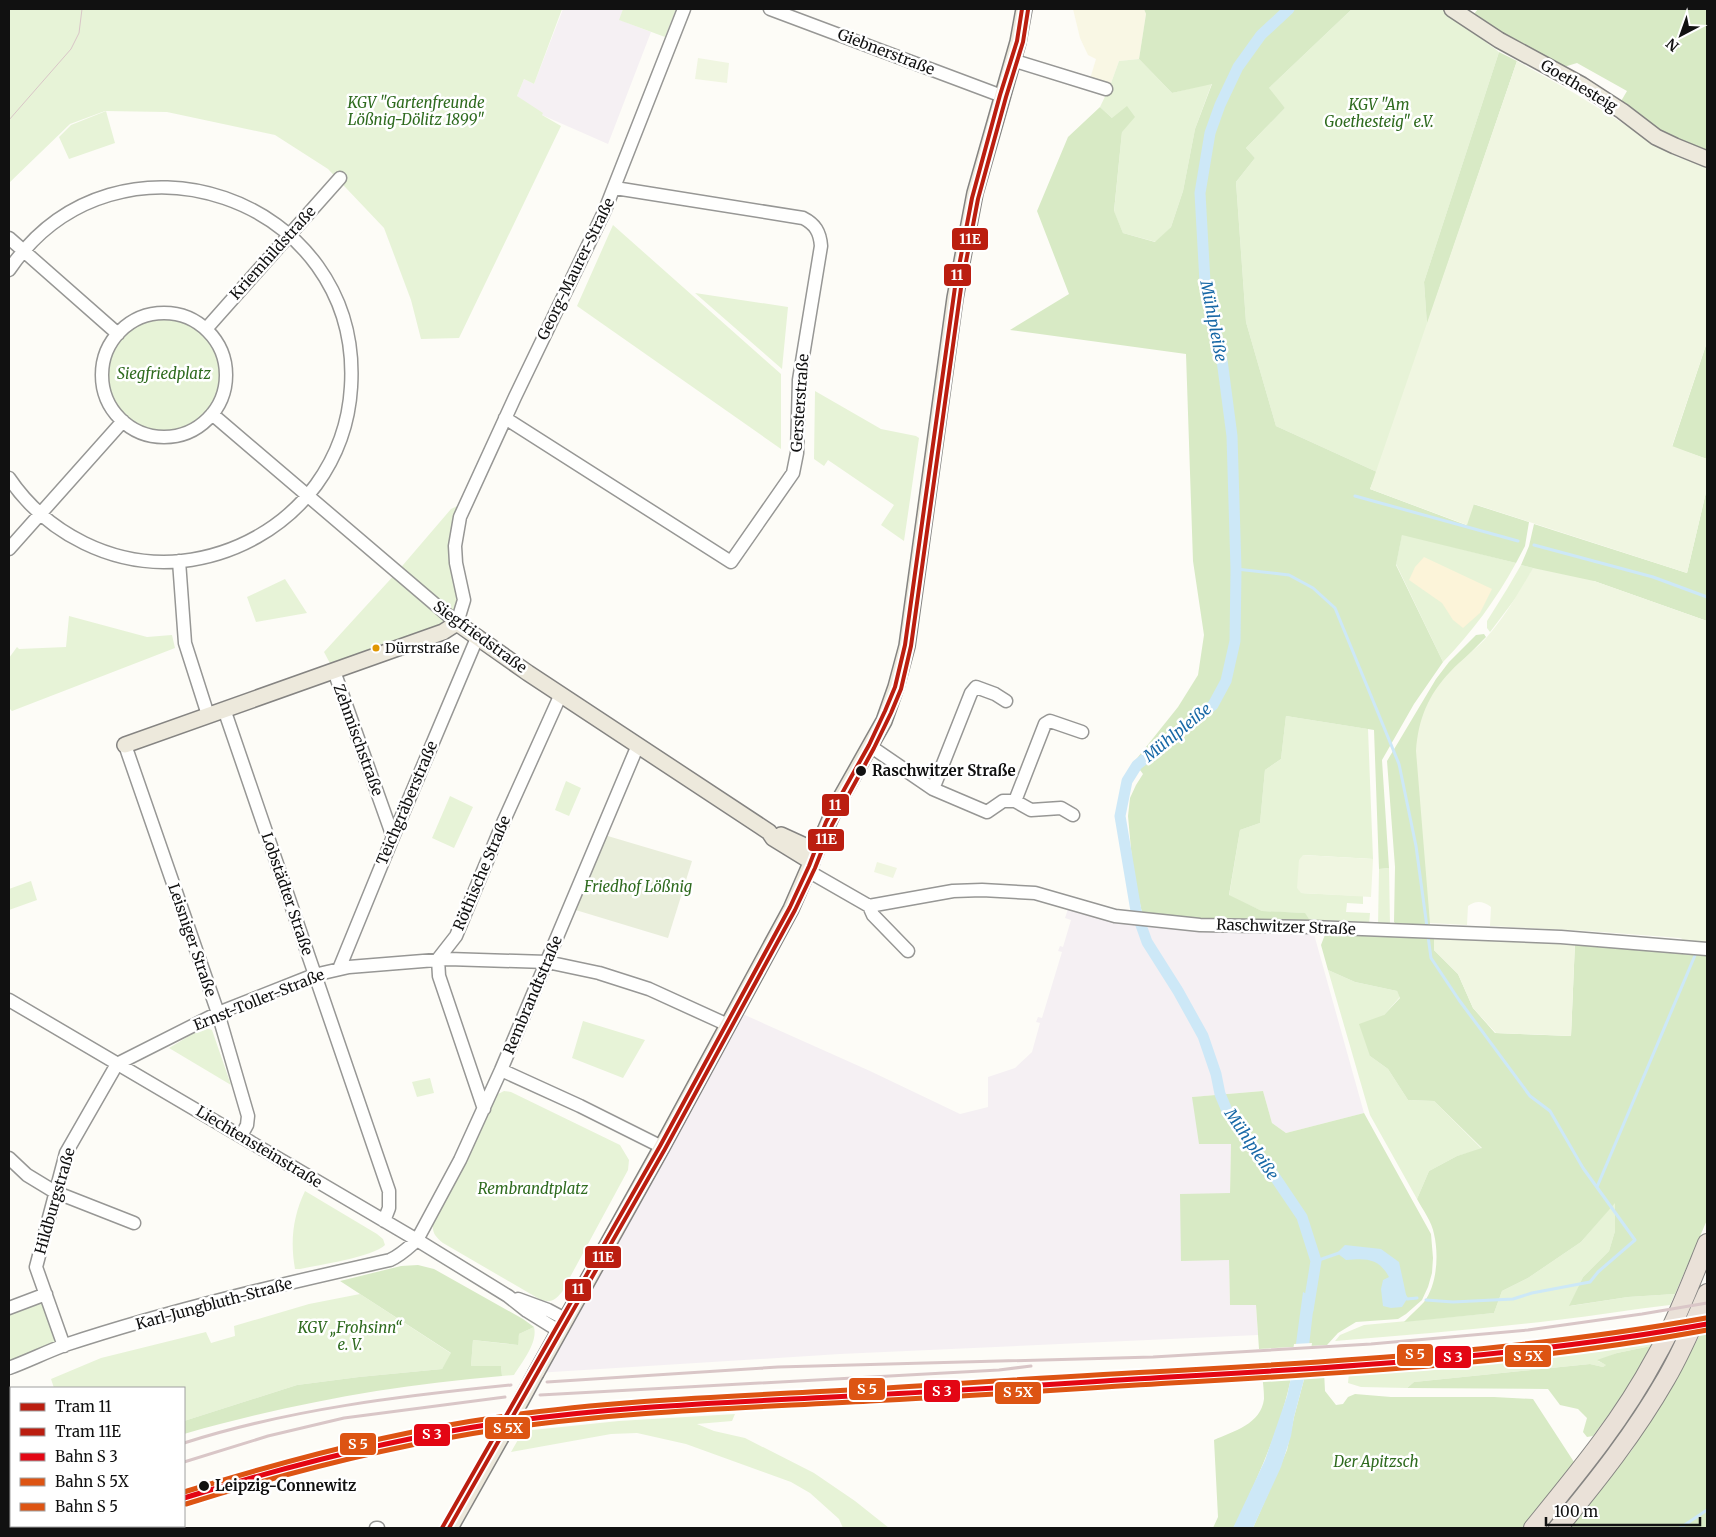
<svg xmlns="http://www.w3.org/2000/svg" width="1716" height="1537" viewBox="0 0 1716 1537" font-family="Merriweather,serif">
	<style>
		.industrial { fill: #f5f0f3 }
		.farmland { fill: #f9f7e4 }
		.green { fill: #e7f3d7 }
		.forest { fill: #d8eac5 }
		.sand { fill: #fcf4d9 }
		.cemetery { fill: #e9eedb }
		.pitch { fill: #f0f6e1 }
		.water { fill: #cde8f7 }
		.pier { fill: #fdfcf7 }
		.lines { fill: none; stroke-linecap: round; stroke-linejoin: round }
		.stream { stroke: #cde8f7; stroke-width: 3 }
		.canal { stroke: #cde8f7; stroke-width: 11 }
		.minor-casing { stroke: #979795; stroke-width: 15 }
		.major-casing { stroke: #858482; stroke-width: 18 }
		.highway-casing { stroke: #858482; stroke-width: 20 }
		.minor { stroke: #fffffe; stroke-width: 12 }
		.major { stroke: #ede9dc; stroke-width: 15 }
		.highway { stroke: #eae1d8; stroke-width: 18 }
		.tram { stroke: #d9c6c7; stroke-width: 1 }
		.rail { stroke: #d9c6c7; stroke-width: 3 }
		.major-bridge-casing { stroke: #858482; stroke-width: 18; stroke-linecap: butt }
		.major-bridge { stroke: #ede9dc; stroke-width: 15 }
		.rail-1-casing { stroke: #fff; stroke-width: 9 }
		.rail-2-casing { stroke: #fff; stroke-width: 9 }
		.rail-3-casing { stroke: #fff; stroke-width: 9 }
		.rail-1 { stroke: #e30614; stroke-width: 5 }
		.rail-2 { stroke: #dd5413; stroke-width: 5 }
		.rail-3 { stroke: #dd5413; stroke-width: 5 }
		.tram-1-casing { stroke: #fff; stroke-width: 8 }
		.tram-2-casing { stroke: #fff; stroke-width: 8 }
		.tram-1 { stroke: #bb1e10; stroke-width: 4 }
		.tram-2 { stroke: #bb1e10; stroke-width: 4 }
		.bus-dot { fill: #e09702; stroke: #fff; stroke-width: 2 }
		.stop-dot { fill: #111; stroke: #fff; stroke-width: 2 }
		.labels { text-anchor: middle; stroke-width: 5; stroke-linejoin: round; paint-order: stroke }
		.bus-label { font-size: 14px; fill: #111; stroke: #fff; text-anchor: start }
		.street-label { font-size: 15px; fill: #111; stroke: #fff }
		.park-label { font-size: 15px; font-style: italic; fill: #2f6b1f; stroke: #fff }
		.stop-label { font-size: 15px; font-weight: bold; fill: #111; stroke: #fff; text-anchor: start }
		.water-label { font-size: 16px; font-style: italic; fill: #1768a6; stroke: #fff }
		.line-badge { stroke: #fff; stroke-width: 2 }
		.badge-label { font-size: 14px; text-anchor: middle; font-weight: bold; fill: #fff }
	</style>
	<rect width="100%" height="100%" fill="#fdfcf7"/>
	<path class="industrial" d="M563,9H623L620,20L651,32L608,144L542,115L517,96L524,79L534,84Z
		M1070,903L1115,916L1312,927L1364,1113L1286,1133L1272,1123L1263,1091L1192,1097L1231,1144L1230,1194L1181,1260H1229L1230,1305H1256L1258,1335L840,1354L536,1373L736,1011L870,1071L960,1114L988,1107V1077L1015,1068L1032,1052L1040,1023L1036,1022L1038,1017L1042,1018L1062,952L1058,951L1060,946L1063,947L1071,920L1065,918Z"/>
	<path class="farmland" d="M1073,9H1144L1146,14L1139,59L1119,61L1110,86L1090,79L1096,59L1088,55L1080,38Z"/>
	<path class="green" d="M9,9H562L534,84L524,79L517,96L543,113L542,115L561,126L459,338L421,339L411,300L384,228L328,169L275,135L167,112L105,111L70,124L9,183Z
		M623,9H676L665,37L619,20Z
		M1352,9H1442L1499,52L1424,282L1427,325L1377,472L1276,426L1246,322L1236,182L1255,158L1246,148L1285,108L1268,89Z
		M1139,59L1172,93L1212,83L1195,129L1183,191L1171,227L1156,242L1123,233L1114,212L1122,132L1112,118L1100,107L1110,86L1119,61Z
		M106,111L115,143L69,159L59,137L71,125Z
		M613,225L781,374V449L577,306Z
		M695,293L788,307L782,369Z
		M107 374a58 58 0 1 1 116 0a58 58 0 1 1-116 0Z
		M815,391L881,429L916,436L919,438L904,541L881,525L894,505L828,460L824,466L814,459Z
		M466,502L460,517L462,589L457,623L334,671L324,652L397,572L451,509Z
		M1402,534L1516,563C1495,601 1473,631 1443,662L1396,564Z
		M1521,565L1533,568L1518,595L1490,632L1487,628V621L1507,589Z
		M285,579L307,613L256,622L247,597Z
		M69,616L147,637L172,635L175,648L12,711L9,708V658L17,647L19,649L66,647Z
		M1286,716L1368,729L1373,859L1303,855L1301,893L1363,896V904L1347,903L1346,912L1370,913L1369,925L1311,922L1304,913L1262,911L1229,896L1240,830L1260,823L1265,770L1281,759Z
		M566,781L581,788L569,816L555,810Z
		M450,796L473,807L454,848L432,838Z
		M1389,868L1390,926H1378L1379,869Z
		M31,881L37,900L9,910V889Z
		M1328,970L1355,982L1397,991L1400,997L1384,1015L1370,1056L1388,1069L1408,1100L1434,1101L1482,1149L1457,1156L1429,1171L1417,1199L1370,1115Z
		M583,1021L645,1040L623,1078L572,1058Z
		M204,1027L212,1030L231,1085L169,1048Z
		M430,1078L434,1093L417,1097L412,1082Z
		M504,1091L511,1092L620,1145L629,1160L628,1170L562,1292C555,1300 552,1303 541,1300L443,1243C435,1236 432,1233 433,1223L494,1100L498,1094Z
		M305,1191L377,1234L383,1239L385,1245C373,1257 319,1265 300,1269H295C290,1241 293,1216 305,1191Z
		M1615,1202V1231L1609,1251L1583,1277L1570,1306L1628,1297L1675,1294L1670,1305C1632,1309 1595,1316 1557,1320C1483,1329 1409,1335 1335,1341L1340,1335L1364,1325L1494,1313L1502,1291L1528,1278L1581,1242Z
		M46,1294L64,1346L9,1368V1308Z
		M360,1294L452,1354L442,1369L359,1377L297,1385L184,1421V1388H54L51,1379L101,1358L206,1332L211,1343L235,1336L234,1326L309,1304Z
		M534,1327C538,1343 522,1362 514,1375L502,1376L501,1366H471L473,1340L517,1345L519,1334Z
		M1657,1335L1651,1346L1617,1353L1598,1361L1607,1365L1603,1367L1590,1364L1414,1382L1407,1388L1361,1387L1348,1383L1349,1373C1399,1372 1449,1367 1498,1361C1551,1355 1605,1349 1657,1335Z
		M11,1398V1483L9,1484V1399Z
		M735,1414L732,1421L697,1424L714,1431L745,1438L814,1473L855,1501L889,1528H843L839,1519L810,1493L791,1482L686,1444L637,1433L611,1434L511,1452L523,1431L619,1421Z"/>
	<path class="forest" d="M1144,9H1352L1269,88L1285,108L1246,148L1255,158L1236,182L1246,322L1276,426L1377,472L1370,489L1466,525L1473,504L1529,522L1525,546L1516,563L1402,535L1396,565L1443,662L1414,704L1382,760L1389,868L1379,869L1374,730L1286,716L1281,759L1265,770L1260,823L1240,830L1229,895L1262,911L1305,913L1311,922L1201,920L1142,913L1133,871L1128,816L1130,798L1136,785L1143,774L1134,762L1178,707L1198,675L1204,635L1193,561L1186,354L1010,330L1069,294L1037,211L1068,137L1100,107L1112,118L1127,106L1135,117L1122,132L1114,211L1123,233L1155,242L1171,227L1183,191L1195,129L1212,84L1172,93L1139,59L1146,14Z
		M1478,9H1707V159L1617,108L1627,91L1577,63L1554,70L1469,20Z
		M1499,52L1517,61L1427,325L1424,282Z
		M1707,342V459L1672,447Z
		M1707,488V621L1594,581L1518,595L1533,568L1521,565L1529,546L1534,524L1687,573Z
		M1484,634L1486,637C1464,660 1445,676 1428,704L1430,923V924H1396L1394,922L1395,867L1387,761L1436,679L1449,662L1476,635Z
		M1326,932L1434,937V950L1458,974L1473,1008L1495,1033L1571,1036L1575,942L1707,955V1220L1675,1294L1628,1297L1569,1306L1583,1277L1609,1251L1615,1231V1203L1581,1242L1528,1278L1502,1291L1494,1313L1404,1322C1410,1315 1418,1309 1424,1302C1437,1285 1439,1255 1434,1234C1432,1222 1423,1210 1417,1199L1429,1171L1457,1156L1482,1148L1434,1101L1408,1100L1388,1069L1370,1056L1359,1024L1384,1015L1400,998L1397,991L1355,982L1328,970L1321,945Z
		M1263,1091L1272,1123L1286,1133L1364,1113L1431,1234L1433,1258L1432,1273L1428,1287L1422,1300L1406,1314L1398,1319L1356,1322L1338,1333L1327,1345L1259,1349L1256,1305H1230L1229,1260L1181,1261L1180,1194L1230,1193L1231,1144H1199L1192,1097Z
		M418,1265L434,1269L523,1319L534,1327L519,1334L518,1345L473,1340L471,1366H501L502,1376C392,1385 289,1404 184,1434V1421L297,1385L359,1377L442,1369L451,1353L340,1281L401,1266Z
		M1707,1326V1528H1569L1632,1450L1689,1355L1704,1327Z
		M1651,1346C1634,1378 1615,1407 1593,1436L1587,1437L1583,1432L1587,1418L1578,1409L1560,1405L1548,1389L1407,1388L1414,1382L1590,1364L1603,1367L1606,1365L1597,1360L1617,1353Z
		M1324,1371L1325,1391L1336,1405L1343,1404L1348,1397L1355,1394L1391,1397H1494L1533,1399L1574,1462L1522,1528H1253L1287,1450L1294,1417L1306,1372Z
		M1292,1373C1282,1425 1259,1474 1237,1522L1233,1528H1213L1218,1517L1214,1440C1234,1431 1261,1424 1264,1399C1264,1391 1263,1382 1262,1375Z"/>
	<path class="sand" d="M1424,557L1492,589L1480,613L1463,628L1453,620L1442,603L1409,580L1415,567Z"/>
	<path class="cemetery" d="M601,834L692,861L668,938L569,908Z"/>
	<path class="pitch" d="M698,58L729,63L727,83L695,79Z
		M1517,61L1574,93L1677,157L1707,166V342L1672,446L1707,459V488L1687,573L1474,504L1467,525L1370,489Z
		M1533,568L1594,581L1707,621V943L1705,942L1704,945L1686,943L1681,938L1588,931L1490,926L1491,907C1483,901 1476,900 1468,906L1467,925L1430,923L1416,751C1418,720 1428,695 1450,672C1461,660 1475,650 1486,638C1505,617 1519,592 1533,568Z
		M1303,855L1373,859L1371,897L1301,893L1297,888L1299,860Z
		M877,862L897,868L893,878L874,872Z
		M1434,937L1575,942L1571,1036L1496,1033L1473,1008L1458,974L1434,950Z"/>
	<path class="water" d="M1345,1245L1381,1249L1399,1262L1407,1299L1402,1307L1391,1308L1383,1306L1381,1289L1383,1280L1389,1277C1379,1258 1366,1258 1346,1260L1337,1253Z
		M1303,1292L1309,1295L1315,1294L1306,1372L1294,1417L1291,1436L1281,1467L1253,1528H1233L1265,1460L1287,1396L1292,1373Z"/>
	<path class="pier" d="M1312,1343L1307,1375L1289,1376L1294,1344Z"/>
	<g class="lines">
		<path class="stream" d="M1355,496L1518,541
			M1534,545L1653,577L1707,597
			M1236,569L1289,575L1313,588L1335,608L1399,764L1416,846L1427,927
			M1597,1187L1696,953
			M1316,1261L1339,1253
			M1405,1296L1407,1299L1417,1298
			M1426,1300L1453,1302L1513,1299L1532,1293L1590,1282L1598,1272L1635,1240L1583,1168L1550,1111L1530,1096L1459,1000L1431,958L1428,936
			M1680,1528L1707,1510"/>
		<path class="canal" d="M1289,9L1261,35L1238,67L1220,105L1210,133L1200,193L1205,282L1222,360L1232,436L1236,569L1235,641L1226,681L1213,705L1137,765L1127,781L1120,816L1136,911L1147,942L1178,991L1203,1036L1216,1074L1220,1094L1228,1113L1273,1174L1302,1217L1316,1261L1308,1310"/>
		<defs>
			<path id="minor" d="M770,9L1002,96
				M1012,60L1106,89
				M9,238L118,334
				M9,270C116,112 363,197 351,387C349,422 337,456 316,485C284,528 235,555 182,561C114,568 47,534 9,478
				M102 375a62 62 0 1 1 124 0a62 62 0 1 1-124 0Z
				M206,329L340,178
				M212,414L457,623L464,600L456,563L455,546L460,517L515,397L605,210L684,9
				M505,418L731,562L793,473L797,453L799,380L821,246C820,232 815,224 803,218L615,188
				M9,549L123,421
				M179,561L185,643L208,715
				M334,671L393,837
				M224,709L389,1191V1208L384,1221
				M125,745L218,1013L248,1116L247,1125L241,1136
				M870,746L933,789L987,812L1003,801H1015L1045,724L1050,721L1082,732
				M933,789L971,693L976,687L995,694L1006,701
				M1015,801L1031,810L1061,808L1073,815
				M808,871L869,906L873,915L908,951
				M869,906L953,891L982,890L1035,893L1115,916L1200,925L1312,927L1561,937L1707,949
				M339,969L393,837L477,638
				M9,1000L417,1240L508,1296L527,1311L559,1331
				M501,1070L580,1106L662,1147
				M484,1109L439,976L438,959L456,936L502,825L561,694
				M9,1158L27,1175L55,1192L134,1223
				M518,1299L548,1310L565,1319
				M9,1308L46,1294
				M64,1346L36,1267L66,1153L117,1064L218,1013L314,975L349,967L448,959L547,962L599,973L649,989L728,1025
				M9,1368C28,1361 46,1352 65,1345C171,1310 282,1284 390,1260C401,1255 408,1248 417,1240L460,1160L501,1070L638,745
				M376,1528H378"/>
			<path id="major" d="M1452,9L1499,40L1582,85L1622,111L1656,137L1675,146L1707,159
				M125,745L443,632L457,623L528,673L760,826L769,832L773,838L812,862
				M781,835L816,851
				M536,1373L662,1147L791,909L835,808L884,721L896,687L907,646L955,298L975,193L1018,42L1024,9
				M450,1528L500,1439"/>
			<path id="highway" d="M1533,1528C1577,1474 1622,1420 1655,1358C1676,1322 1691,1282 1707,1243
				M1558,1528C1597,1481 1635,1433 1666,1379C1682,1352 1694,1323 1707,1293"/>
		</defs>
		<use href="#minor" class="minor-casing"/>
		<use href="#major" class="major-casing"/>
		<use href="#highway" class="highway-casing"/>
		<use href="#minor" class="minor"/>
		<use href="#major" class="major"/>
		<use href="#highway" class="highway"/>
		<path class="tram" d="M9,120L71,49L79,33L82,9"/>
		<path class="rail" d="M547,1382L778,1367L1153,1357L1371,1344L1528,1330L1642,1314L1707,1303
			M540,1395L999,1370L1031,1366
			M184,1443C290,1409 401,1396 511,1385
			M184,1462L268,1436L344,1418L505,1397
			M9,1503L11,1502
			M9,1526L11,1525"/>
		<defs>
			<path id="major-bridge" d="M500,1439L536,1373"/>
		</defs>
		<use href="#major-bridge" class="major-bridge-casing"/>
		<use href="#major-bridge" class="major-bridge"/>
		<defs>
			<path id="rail-1" d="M184,1498C287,1466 392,1439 499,1423C622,1405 745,1402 869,1395C969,1390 1069,1383 1169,1377C1350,1367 1529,1356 1707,1324"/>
			<path id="rail-2" d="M186,1504C289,1472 394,1445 501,1429C623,1411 747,1408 870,1401C970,1396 1070,1389 1170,1383C1350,1373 1530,1363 1707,1330"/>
			<path id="rail-3" d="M184,1492C287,1460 392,1432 499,1417C621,1399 745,1396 868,1389C968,1383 1068,1376 1169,1371C1349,1361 1528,1350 1706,1318"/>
		</defs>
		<use href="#rail-1" class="rail-1-casing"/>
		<use href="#rail-2" class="rail-2-casing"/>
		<use href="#rail-3" class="rail-3-casing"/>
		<use href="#rail-1" class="rail-1"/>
		<use href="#rail-2" class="rail-2"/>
		<use href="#rail-3" class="rail-3"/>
		<defs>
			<path id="tram-1" d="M442,1528L660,1146L790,907L809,866L826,822L869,745L885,711L895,687L905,645L955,287L972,198L1000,95L1017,41L1022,9"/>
			<path id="tram-2" d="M449,1528L665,1149L795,910L815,868L832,825L874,748L891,713L901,689L911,646L961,288L978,199L1006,97L1023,42L1028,10"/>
		</defs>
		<use href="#tram-1" class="tram-1-casing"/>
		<use href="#tram-2" class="tram-2-casing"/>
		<use href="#tram-1" class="tram-1"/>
		<use href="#tram-2" class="tram-2"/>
	</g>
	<circle class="bus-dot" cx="376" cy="648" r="4.5"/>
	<g class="stop-dot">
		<circle cx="861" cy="771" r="6"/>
		<circle cx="204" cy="1486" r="6"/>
	</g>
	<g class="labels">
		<g class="bus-label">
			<text x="385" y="653">Dürrstraße</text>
		</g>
		<g class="street-label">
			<text transform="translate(886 52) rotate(21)" y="5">Giebnerstraße</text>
			<text transform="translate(1579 86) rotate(31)" y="5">Goethesteig</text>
			<text transform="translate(273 253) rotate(-48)" y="5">Kriemhildstraße</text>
			<text transform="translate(576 269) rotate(-64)" y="5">Georg-Maurer-Straße</text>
			<text transform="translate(800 403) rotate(-86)" y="5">Gersterstraße</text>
			<text transform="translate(480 637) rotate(36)" y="5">Siegfriedstraße</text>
			<text transform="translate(358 740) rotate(70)" y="5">Zehmischstraße</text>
			<text transform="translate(407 803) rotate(-67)" y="5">Teichgräberstraße</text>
			<text transform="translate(482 873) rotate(-67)" y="5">Röthische Straße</text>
			<text transform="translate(287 894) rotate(71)" y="5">Lobstädter Straße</text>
			<text transform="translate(1286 927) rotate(2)" y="5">Raschwitzer Straße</text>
			<text transform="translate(192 940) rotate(71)" y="5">Leisniger Straße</text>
			<text transform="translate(533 995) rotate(-67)" y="5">Rembrandtstraße</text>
			<text transform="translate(259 1000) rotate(-22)" y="5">Ernst-Toller-Straße</text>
			<text transform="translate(259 1147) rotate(31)" y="5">Liechtensteinstraße</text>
			<text transform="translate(55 1201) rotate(-74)" y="5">Hildburgstraße</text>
			<text transform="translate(214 1304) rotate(-15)" y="5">Karl-Jungbluth-Straße</text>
		</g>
		<g class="park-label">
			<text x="416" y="108">KGV "Gartenfreunde<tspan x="416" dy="17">Lößnig-Dölitz 1899"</tspan></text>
			<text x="1379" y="110">KGV "Am<tspan x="1379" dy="17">Goethesteig" e.V.</tspan></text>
			<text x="164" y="379">Siegfriedplatz</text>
			<text x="638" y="892">Friedhof Lößnig</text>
			<text x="533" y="1194">Rembrandtplatz</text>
			<text x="350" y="1333">KGV „Frohsinn“<tspan x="350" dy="17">e. V.</tspan></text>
			<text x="1376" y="1467">Der Apitzsch</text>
		</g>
		<g class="stop-label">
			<text x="872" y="776">Raschwitzer Straße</text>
			<text x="215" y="1491">Leipzig-Connewitz</text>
		</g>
		<g class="water-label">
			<text transform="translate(1214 321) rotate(79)" y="6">Mühlpleiße</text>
			<text transform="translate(1177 732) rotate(-39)" y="6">Mühlpleiße</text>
			<text transform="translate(1252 1144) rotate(56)" y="6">Mühlpleiße</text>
		</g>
	</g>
	<g class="line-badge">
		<rect x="951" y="227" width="38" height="24" rx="5" fill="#bb1e10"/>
		<rect x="943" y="263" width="29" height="24" rx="5" fill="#bb1e10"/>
		<rect x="821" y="793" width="29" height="24" rx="5" fill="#bb1e10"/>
		<rect x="807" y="828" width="38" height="24" rx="5" fill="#bb1e10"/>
		<rect x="584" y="1245" width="38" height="24" rx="5" fill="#bb1e10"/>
		<rect x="564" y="1278" width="28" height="24" rx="5" fill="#bb1e10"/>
		<rect x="1396" y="1343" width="38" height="24" rx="5" fill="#dd5413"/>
		<rect x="1504" y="1344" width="48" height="24" rx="5" fill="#dd5413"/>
		<rect x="1434" y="1345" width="38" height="24" rx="5" fill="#e30614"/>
		<rect x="848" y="1377" width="38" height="24" rx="5" fill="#dd5413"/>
		<rect x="923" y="1379" width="38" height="24" rx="5" fill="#e30614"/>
		<rect x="994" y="1381" width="48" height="24" rx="5" fill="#dd5413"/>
		<rect x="484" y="1416" width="47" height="24" rx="5" fill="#dd5413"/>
		<rect x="413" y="1423" width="38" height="24" rx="5" fill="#e30614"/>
		<rect x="339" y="1432" width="38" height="24" rx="5" fill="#dd5413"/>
	</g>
	<g class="badge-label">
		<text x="970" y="244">11E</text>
		<text x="957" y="280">11</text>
		<text x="835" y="810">11</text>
		<text x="826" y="844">11E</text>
		<text x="603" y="1262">11E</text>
		<text x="578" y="1294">11</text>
		<text x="1415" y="1359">S 5</text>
		<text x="1528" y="1361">S 5X</text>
		<text x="1453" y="1362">S 3</text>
		<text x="867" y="1394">S 5</text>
		<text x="942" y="1396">S 3</text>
		<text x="1018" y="1397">S 5X</text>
		<text x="508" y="1433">S 5X</text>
		<text x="432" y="1439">S 3</text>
		<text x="358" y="1449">S 5</text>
	</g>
	<rect width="1716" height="1537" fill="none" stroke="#111111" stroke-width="20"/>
	<rect x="10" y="1387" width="175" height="140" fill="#ffffff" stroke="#a0a0a0"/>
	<rect x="20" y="1403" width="25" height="8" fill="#bb1e10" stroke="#a0a0a0"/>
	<text x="55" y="1412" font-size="15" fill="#111111">Tram 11</text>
	<rect x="20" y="1428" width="25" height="8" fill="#bb1e10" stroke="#a0a0a0"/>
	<text x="55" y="1437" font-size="15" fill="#111111">Tram 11E</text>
	<rect x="20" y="1453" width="25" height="8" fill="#e30614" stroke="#a0a0a0"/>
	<text x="55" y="1462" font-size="15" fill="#111111">Bahn S 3</text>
	<rect x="20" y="1478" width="25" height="8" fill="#dd5413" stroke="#a0a0a0"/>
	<text x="55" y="1487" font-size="15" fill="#111111">Bahn S 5X</text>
	<rect x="20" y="1503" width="25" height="8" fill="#dd5413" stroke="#a0a0a0"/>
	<text x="55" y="1512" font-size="15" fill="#111111">Bahn S 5</text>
	<g transform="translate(1681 35) rotate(221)" stroke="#ffffff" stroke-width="4" paint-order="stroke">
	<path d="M0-4L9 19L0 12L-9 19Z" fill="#111111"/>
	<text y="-8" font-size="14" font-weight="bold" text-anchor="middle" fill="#111111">N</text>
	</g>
	<path d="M1546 1517v8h154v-8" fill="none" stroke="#111111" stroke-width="2.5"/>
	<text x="1554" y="1517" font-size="15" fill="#111111" stroke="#ffffff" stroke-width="4" paint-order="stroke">100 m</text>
</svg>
